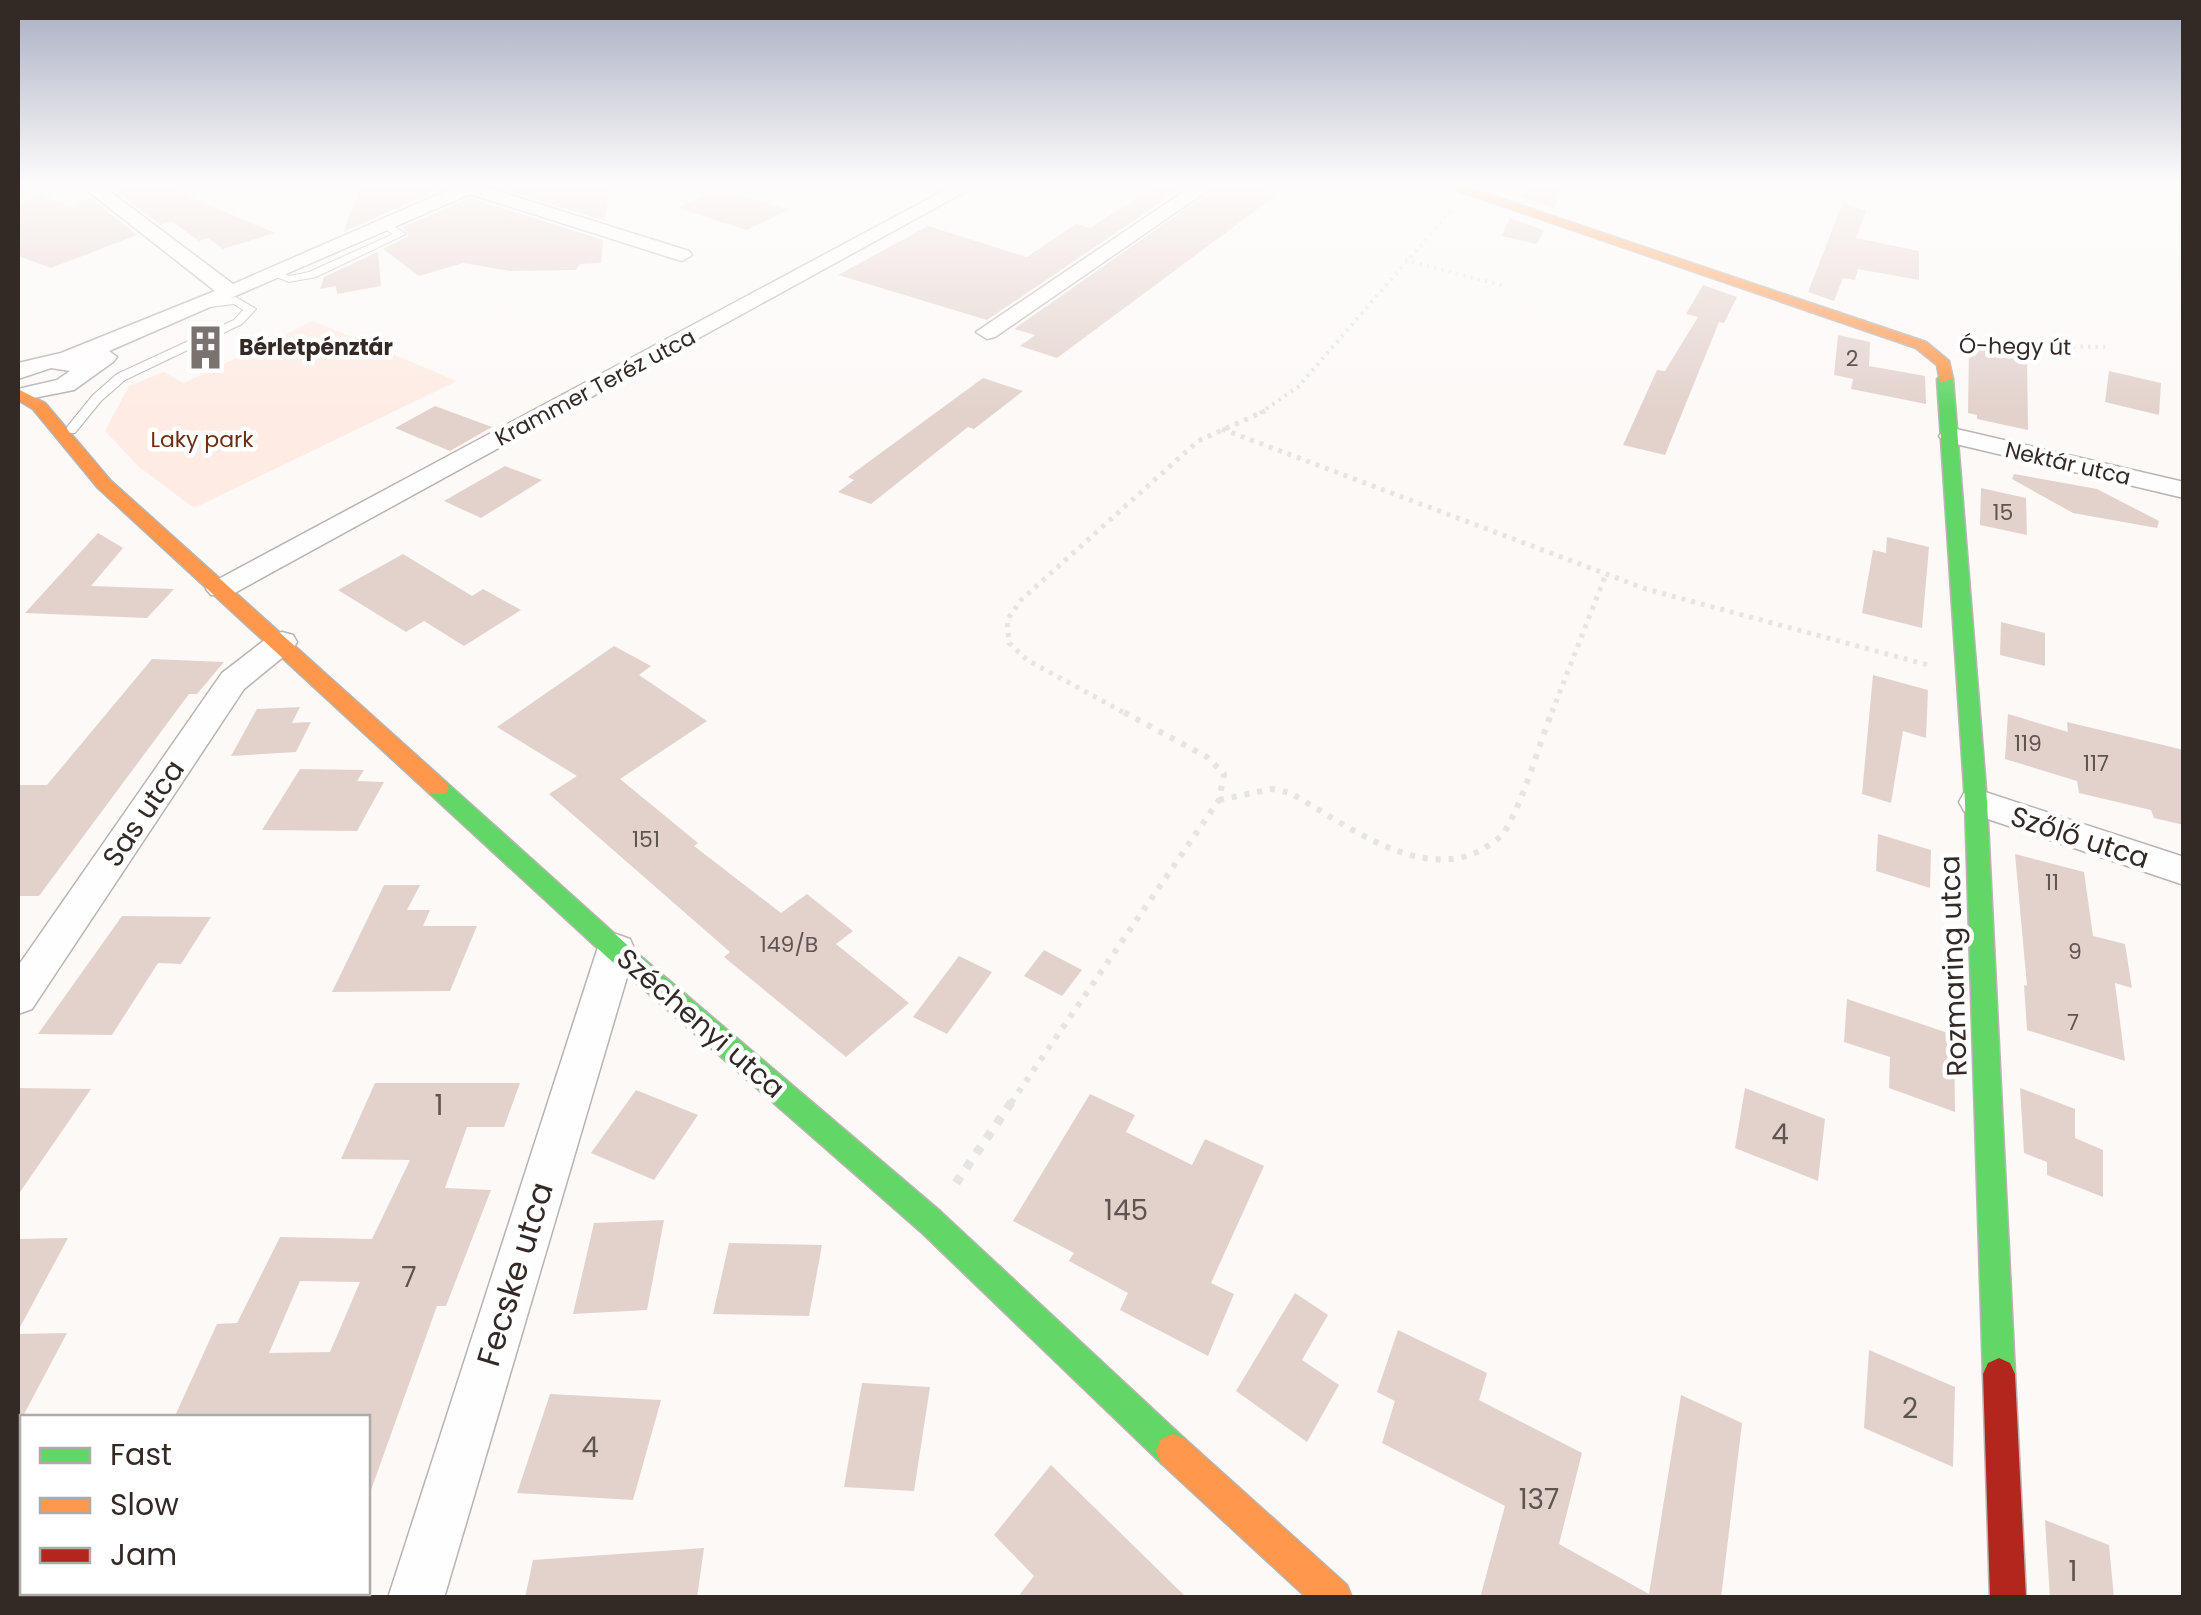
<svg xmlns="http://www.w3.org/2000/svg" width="2201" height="1615" viewBox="0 0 2201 1615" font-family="Poppins,sans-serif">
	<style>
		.green { fill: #feebe4 }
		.building { fill: #e3d2cc; fill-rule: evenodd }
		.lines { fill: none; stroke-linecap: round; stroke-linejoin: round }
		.lane-casing { stroke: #b9b4b1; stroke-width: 2 }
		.street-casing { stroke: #b9b4b1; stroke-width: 3 }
		.fast-casing { stroke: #b9b4b1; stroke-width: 3 }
		.slow-casing { stroke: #b9b4b1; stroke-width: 3 }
		.jam-casing { stroke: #b9b4b1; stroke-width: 3 }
		.path-far3 { stroke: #e6e5e3; stroke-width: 4; stroke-dasharray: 2.5 5; stroke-linecap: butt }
		.path-far2 { stroke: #e6e5e3; stroke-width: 5; stroke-dasharray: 4 6; stroke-linecap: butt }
		.path-far1 { stroke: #e6e5e3; stroke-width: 6; stroke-dasharray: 5 8; stroke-linecap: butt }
		.path { stroke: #e6e5e3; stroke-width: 9; stroke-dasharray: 8 10; stroke-linecap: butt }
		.lane { fill: #fffefe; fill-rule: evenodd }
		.street { fill: #fffefe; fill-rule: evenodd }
		.fast { fill: #63d668; fill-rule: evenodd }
		.slow { fill: #ff974d; fill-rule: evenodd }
		.jam { fill: #b3261e; fill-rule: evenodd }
		.labels { text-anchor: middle; stroke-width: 9; stroke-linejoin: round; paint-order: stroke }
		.far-street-label { font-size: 22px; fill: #332a26; stroke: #fff }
		.far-poi-label { font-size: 22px; font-weight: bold; fill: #332a26; stroke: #fff; text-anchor: start }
		.number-label { font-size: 22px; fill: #5f5450 }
		.far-park-label { font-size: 22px; fill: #6b2e12; stroke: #fff }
		.street-label { font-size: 28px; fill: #332a26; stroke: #fff }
		.near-number-label { font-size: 28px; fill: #5f5450 }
		.near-street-label { font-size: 32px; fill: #332a26; stroke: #fff }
	</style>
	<rect width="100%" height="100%" fill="#fcf9f7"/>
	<path class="green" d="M313,321L457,381L194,508L139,467L105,431L129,386L163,372L184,383Z"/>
	<path class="building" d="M132,184H159L275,233L223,249L208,238L199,241L171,221L161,225L114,190Z
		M362,184L371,187L452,184L343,232Z
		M491,184H610L605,221L490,185Z
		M1158,184H1188L987,320L838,275L928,226L1027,257L1076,224L1090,228Z
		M1221,184H1239L1278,194L1057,358L1020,346L1035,335L1014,329Z
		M1528,184H1566L1554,208L1521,197Z
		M719,189L788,210L747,230L677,208Z
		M41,195L68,206L91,198L137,235L51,268L18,256V203Z
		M470,198L603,240L601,263L580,264L576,270L510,271L463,263L419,276L383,249L409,236L403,227Z
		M1843,202L1866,211L1856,238L1919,251V280L1858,269L1855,280L1843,278L1834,301L1808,292Z
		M1510,218L1544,230L1537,244L1501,236Z
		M378,252L381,286L337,294L336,286L320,289L324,277Z
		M1703,285L1737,297L1724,323L1719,322L1665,455L1623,445L1657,370L1665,371L1698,317L1686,314Z
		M1838,335L1870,342L1869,366L1925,376L1926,404L1851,389L1853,379L1834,375Z
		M1969,347L2027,358L2028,430L1977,419V415L1968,413Z
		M2109,371L2161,383L2159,415L2105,402Z
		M983,378L1023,391L974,429L968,427L871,504L838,492L854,480L848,477Z
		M435,406L492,427L450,451L395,428Z
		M505,466L542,480L481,518L444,501Z
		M2014,474L2097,489L2159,521L2157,528L2073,513L2012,479Z
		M1981,488L2026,498L2027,535L1980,525Z
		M98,533L123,548L91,586L174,589L147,618L25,613Z
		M1887,537L1929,547L1922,628L1862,613L1873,550L1886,553Z
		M403,554L472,596L483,589L521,610L464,646L424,621L406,632L338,590Z
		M2001,622L2045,633V666L2000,655Z
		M614,646L651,666L639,675L707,721L620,779L698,843L694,846L781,913L807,894L853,931L836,944L909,1003L846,1057L724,957L730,952L549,794L577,776L497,727Z
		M152,659L224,662L197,694H189L39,896H18V785H47Z
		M1873,675L1928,690L1926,738L1903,731L1891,803L1862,794Z
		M300,707L292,723L311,722L296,752L231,756L257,709Z
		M2008,714L2068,732L2067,722L2184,750V825L2154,818L2151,810L2079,793L2077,781L2005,759Z
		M300,769L364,770L357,781L384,782L357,831L262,830Z
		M1878,834L1931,850L1930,888L1876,871Z
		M2015,854L2084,872L2093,936L2125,944L2132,988L2115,983L2125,1061L2027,1030L2024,985L2027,986Z
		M384,885H420L407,910H430L423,926H477L450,991L332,992Z
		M122,916L211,917L181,964L158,963L112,1035L38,1034Z
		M1044,950L1082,970L1062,996L1024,976Z
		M959,956L992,972L947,1034L913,1017Z
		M1847,999L1954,1035L1955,1112L1889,1088L1890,1057L1844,1042Z
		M375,1083H520L504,1127H467L445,1188L491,1190L446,1306H437L371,1490L368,1489V1418H174L217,1324L237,1323L280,1237L372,1239L410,1160L341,1159ZM300,1281L360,1282L330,1352L269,1353Z
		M18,1088L91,1089L18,1195Z
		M1745,1088L1825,1119L1818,1181L1735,1148Z
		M2020,1088L2075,1109V1138L2103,1150V1197L2047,1175V1162L2024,1153Z
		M636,1090L698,1115L654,1180L591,1153Z
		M1090,1094L1135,1115L1126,1132L1192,1165L1205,1139L1264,1166L1211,1283L1234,1294L1208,1356L1120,1310L1128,1293L1069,1261L1074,1253L1013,1221Z
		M664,1220L647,1310L573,1314L594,1223Z
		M68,1238L18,1331V1239Z
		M729,1243L822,1245L809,1316L713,1314Z
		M1295,1293L1328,1315L1302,1360L1339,1385L1307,1442L1236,1391Z
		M1398,1330L1487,1373L1479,1400L1582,1453L1559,1544L1649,1594L1681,1395L1742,1423L1721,1598H1480L1505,1506L1382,1443L1395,1401L1377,1392Z
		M67,1333L22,1418L18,1428V1334Z
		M1869,1350L1955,1387L1953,1467L1864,1428Z
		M862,1383L930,1387L914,1491L844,1487Z
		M550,1394L661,1400L633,1500L517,1493Z
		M1051,1465L1187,1598H1017L1034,1576L994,1535Z
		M2045,1520L2109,1545L2114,1598H2050Z
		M704,1548L697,1598H525L533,1560Z"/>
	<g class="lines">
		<defs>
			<path id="lane" d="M381,223H389L406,234L316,277L289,282L269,274L274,271L290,276L309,272L393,234L381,227Z
				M236,297L256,309L242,324L125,380L101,401L75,433H67V427L93,395L117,374L234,320L243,310L234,304L202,308L198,307V303Z"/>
			<path id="street" d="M79,184H100L233,284L462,184H487L485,187L689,251L692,255L682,261L675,259L470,194L109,351L117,357L113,362L74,390L18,401V389L57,380L70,371L51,368L18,379V363L61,353L215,291Z
				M956,184H979L231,595H211L206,589L211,583Z
				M1195,184H1217L995,337L987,339L976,332Z
				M1952,428L2184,482V498L1943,441L1939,436L1943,431Z
				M282,632L293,635L297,642L293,649L244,689L32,1009L18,1014V966L222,673L271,635Z
				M1976,789L2184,857V885L1964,811L1959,802L1964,793Z
				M616,934L630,939L635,950L444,1598H388L597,950L602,939Z"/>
			<path id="fast" d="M1945,374L1953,379L1987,802L2015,1374L2010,1385L1999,1390L1988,1385L1983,1374L1965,802L1937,379Z
				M438,780L446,782L625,943L940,1211L1185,1439L1190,1451L1185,1463L1173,1468L1161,1463L920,1231L607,957L430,794L427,788L430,782Z"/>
			<path id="slow" d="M1439,184H1457L1926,342L1949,361L1953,379L1940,382L1937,365L1916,348Z
				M18,389L45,403L110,480L446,782L449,788L446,794H430L98,488L33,409L18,400Z
				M1173,1434L1185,1439L1347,1585L1352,1598H1307L1161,1463L1156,1451L1161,1439Z"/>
			<path id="jam" d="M1999,1358L2010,1363L2015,1374L2026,1598H1990L1983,1374L1988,1363Z"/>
		</defs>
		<use href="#lane" class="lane-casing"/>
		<use href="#street" class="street-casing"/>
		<use href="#fast" class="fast-casing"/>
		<use href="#slow" class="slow-casing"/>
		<use href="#jam" class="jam-casing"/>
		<path class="path-far3" d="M1405,260L1505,286
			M1968,345L2108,347
			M1260,413L1298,387L1451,210"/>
		<path class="path-far2" d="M1222,429L1646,589L1928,665
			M1123,712L1027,660L1009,643L1007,620L1022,599L1198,441L1265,411
			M1552,712L1606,574"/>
		<path class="path-far1" d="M1219,800L1272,789L1290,793C1343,822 1419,883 1481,850C1489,845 1500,839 1505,831C1525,797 1538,747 1553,709
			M1011,1103L1219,800L1224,774L1207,757L1118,709"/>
		<path class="path" d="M956,1183L1013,1100"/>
		<use href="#lane" class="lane"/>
		<use href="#street" class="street"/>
		<use href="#fast" class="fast"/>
		<use href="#slow" class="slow"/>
		<use href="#jam" class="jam"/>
	</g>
	<linearGradient id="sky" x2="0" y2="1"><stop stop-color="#a8aec2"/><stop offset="0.45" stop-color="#fefcfb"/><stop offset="1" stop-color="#fefcfb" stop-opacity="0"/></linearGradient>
	<rect width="2201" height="410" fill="url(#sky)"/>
	<defs>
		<symbol id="building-bare" viewBox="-9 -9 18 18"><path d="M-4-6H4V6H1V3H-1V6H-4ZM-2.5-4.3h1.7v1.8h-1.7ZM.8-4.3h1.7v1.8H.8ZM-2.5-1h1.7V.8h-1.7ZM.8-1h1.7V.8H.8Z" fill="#79726f" stroke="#fff" stroke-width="2.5" paint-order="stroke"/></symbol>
	</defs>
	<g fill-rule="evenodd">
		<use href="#building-bare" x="174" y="316" width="63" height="63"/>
	</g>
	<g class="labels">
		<g class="far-street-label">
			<text transform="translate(2015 346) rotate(1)" y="8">Ó-hegy út</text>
			<text transform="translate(595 387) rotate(-28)" y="8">Krammer Teréz utca</text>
			<text transform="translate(2068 463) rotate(13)" y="8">Nektár utca</text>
		</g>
		<g class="far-poi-label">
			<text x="239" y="355">Bérletpénztár</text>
		</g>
		<g class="number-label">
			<text x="1852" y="366">2</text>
			<text x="2003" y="520">15</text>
			<text x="2028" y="751">119</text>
			<text x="2096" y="771">117</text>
			<text x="646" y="847">151</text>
			<text x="2052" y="890">11</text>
			<text x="789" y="952">149/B</text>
			<text x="2075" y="959">9</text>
			<text x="2073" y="1030">7</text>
		</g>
		<g class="far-park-label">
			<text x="202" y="447">Laky park</text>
		</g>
		<g class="street-label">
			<text transform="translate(143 813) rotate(-56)" y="10">Sas utca</text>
			<text transform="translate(2080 837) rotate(18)" y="10">Szőlő utca</text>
			<text transform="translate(1953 966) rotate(-92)" y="10">Rozmaring utca</text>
			<text transform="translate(701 1023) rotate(41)" y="10">Széchenyi utca</text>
		</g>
		<g class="near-number-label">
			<text x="439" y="1115">1</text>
			<text x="1780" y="1144">4</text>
			<text x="1126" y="1220">145</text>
			<text x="409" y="1287">7</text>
			<text x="1910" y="1418">2</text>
			<text x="590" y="1457">4</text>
			<text x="1539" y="1509">137</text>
			<text x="2073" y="1581">1</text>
		</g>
		<g class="near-street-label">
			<text transform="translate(515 1274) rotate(-73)" y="11">Fecske utca</text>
		</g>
	</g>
	<rect width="2201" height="1615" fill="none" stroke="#332a26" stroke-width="40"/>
	<rect x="20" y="1415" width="350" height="180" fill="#ffffff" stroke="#adaaa8" stroke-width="2.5"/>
	<rect x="40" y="1448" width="50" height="15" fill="#63d668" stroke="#adaaa8" stroke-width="2.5"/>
	<text x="110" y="1465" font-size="30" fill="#332a26">Fast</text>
	<rect x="40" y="1498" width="50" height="15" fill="#ff974d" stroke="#adaaa8" stroke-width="2.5"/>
	<text x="110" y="1515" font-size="30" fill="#332a26">Slow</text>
	<rect x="40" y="1548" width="50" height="15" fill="#b3261e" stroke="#adaaa8" stroke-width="2.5"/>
	<text x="110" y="1565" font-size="30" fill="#332a26">Jam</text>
</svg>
